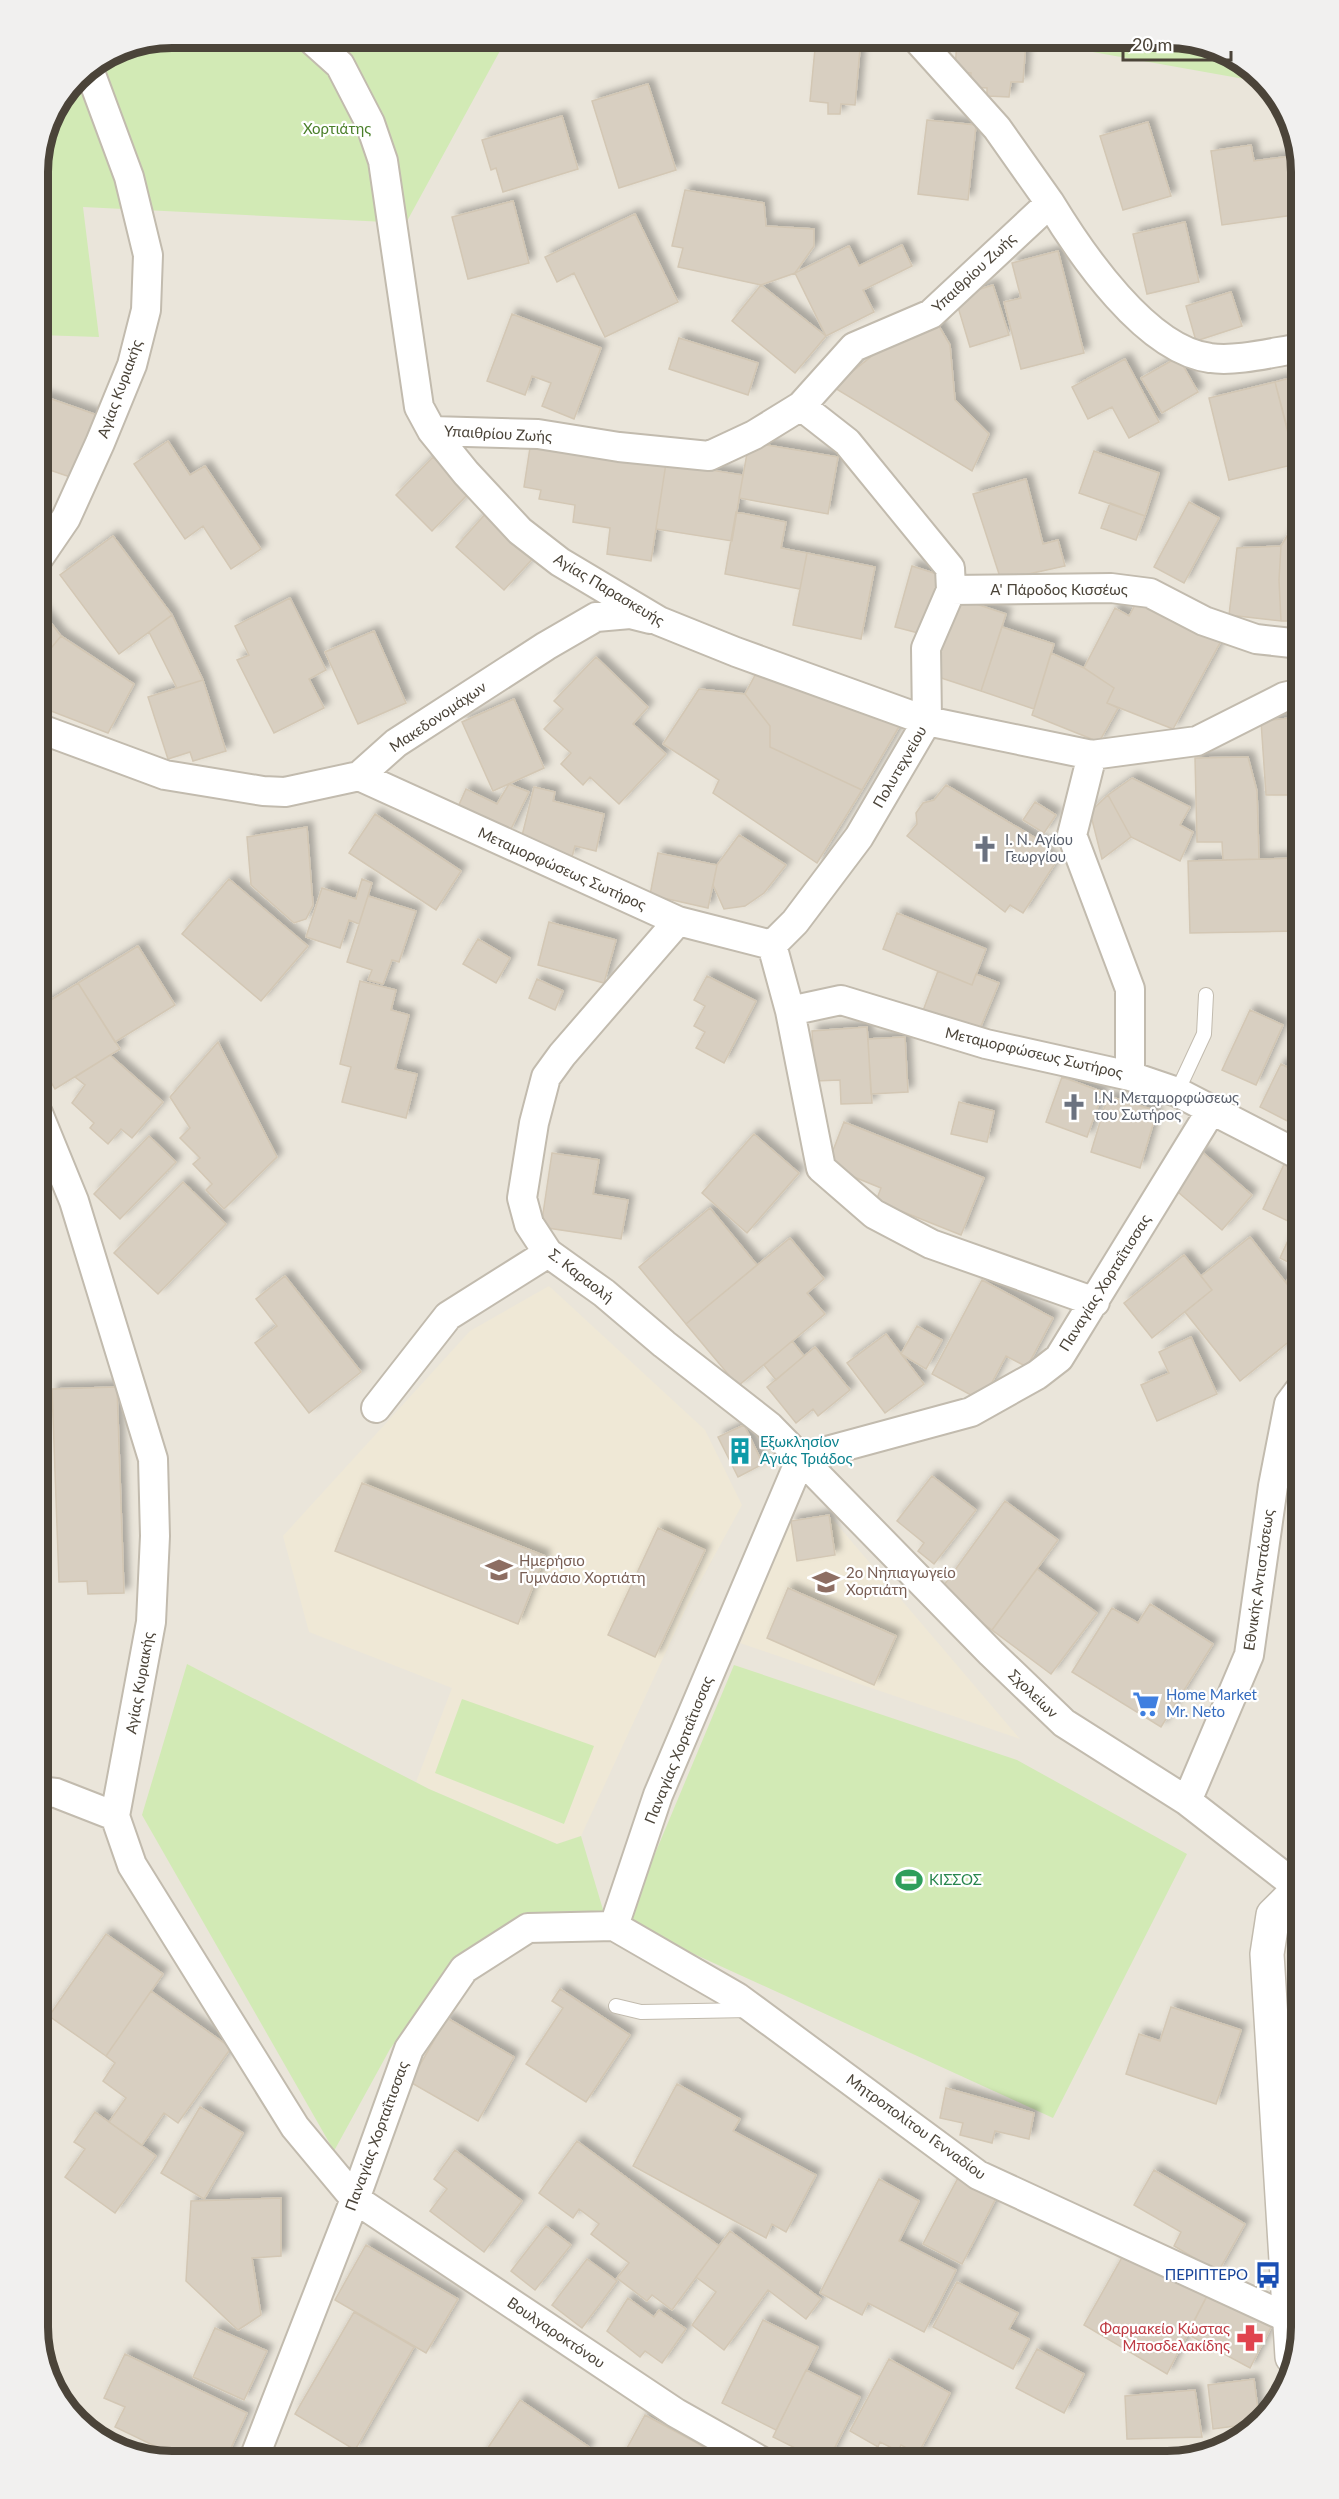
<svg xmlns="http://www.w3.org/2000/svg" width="1339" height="2499" viewBox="0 0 1339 2499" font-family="Lato,sans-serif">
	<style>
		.residential { fill: #eae5da }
		.education { fill: #efe8d6 }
		.green { fill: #d2eab5 }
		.building { fill: #d8cfc1; stroke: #d3c7b4; stroke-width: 1.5; filter: url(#shadow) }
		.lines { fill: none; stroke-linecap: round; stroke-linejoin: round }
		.service-casing { stroke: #c2bbae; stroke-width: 16 }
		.minor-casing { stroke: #c2bbae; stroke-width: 32 }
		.tertiary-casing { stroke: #c2bbae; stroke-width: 36 }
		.service { stroke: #fff; stroke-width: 14 }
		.minor { stroke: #fff; stroke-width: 28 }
		.tertiary { stroke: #fff; stroke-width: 33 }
		.labels { text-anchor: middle; stroke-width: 4.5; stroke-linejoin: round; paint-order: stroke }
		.park-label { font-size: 15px; fill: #4a7f2a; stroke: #fff }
		.street-label { font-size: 15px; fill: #4b4439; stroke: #fff }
		.worship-label { font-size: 15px; fill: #5b616d; stroke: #fff; text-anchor: start }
		.culture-label { font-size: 15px; fill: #0d838f; stroke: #fff; text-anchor: start }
		.education-label { font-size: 15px; fill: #785e54; stroke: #fff; text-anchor: start }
		.shop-label { font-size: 15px; fill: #366cbe; stroke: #fff; text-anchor: start }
		.leisure-label { font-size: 15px; fill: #27864d; stroke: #fff; text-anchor: start }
		.transit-label { font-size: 15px; fill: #164399; stroke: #fff; text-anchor: end }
		.health-label { font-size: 15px; fill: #be3a42; stroke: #fff; text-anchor: end }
		.rim { fill: none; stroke: #4b4439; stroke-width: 8 }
	</style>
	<defs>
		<filter id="shadow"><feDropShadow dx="5.5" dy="-5.5" stdDeviation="3" flood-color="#0004"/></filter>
	</defs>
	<rect width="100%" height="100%" fill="#f6f3ec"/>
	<path class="residential" d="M172,38H1176L1248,65L1291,120L1301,172V2327L1279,2401L1219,2451L1167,2461H164L97,2439L48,2379L38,2327V164L48,120L77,77L121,48Z"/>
	<path class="education" d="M549,1286L705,1430L742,1505L688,1604L581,1836L557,1844L429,1789L416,1782L452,1688L309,1632L283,1536L470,1331Z
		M829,1515L1020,1739L740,1643L791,1521Z"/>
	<path class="green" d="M172,38H507L406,223L83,207L99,337L38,335V164L48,120L77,77L121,48Z
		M1048,38H1176L1248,65L1261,82L1048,44Z
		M187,1664L429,1789L557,1844L581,1836L604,1913H527L455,1962L390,2049L334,2151L142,1815Z
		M734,1665L1017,1760L1187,1854L1053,2118L626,1923Z
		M462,1699L594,1746L564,1824L435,1773Z"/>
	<path class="building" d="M816,38H861L855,105L841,104L840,114H828V103L810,101Z
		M957,38H1042V42L1026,40L1023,82H1011L1009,97L987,96V88L970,87L971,73L955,72Z
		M648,84L676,170L619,188L592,101Z
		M562,116L578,169L503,192L496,168L491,170L482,140Z
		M927,120L976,125L968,200L918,194Z
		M1148,122L1171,196L1123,210L1100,136Z
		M1251,145L1254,161L1298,155L1302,172L1301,214L1222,225L1211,151Z
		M685,190L764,203L766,226L814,229V246L795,273L761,285L678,267L683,248L672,246Z
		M513,201L529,263L468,279L452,217Z
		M635,214L678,302L605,337L574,273L557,282L545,257Z
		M1185,222L1199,282L1147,294L1133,234Z
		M902,245L912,266L863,290L874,312L826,336L795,273L849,246L859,266Z
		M1058,251L1084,353L1021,369L1004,302L1021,298L1012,263Z
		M761,285L826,336L795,373L732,321Z
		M993,285L1009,335L970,347L955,297Z
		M1231,292L1242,326L1196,341L1186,306Z
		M512,314L601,348L574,419L542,406L551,383L532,376L525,395L487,381Z
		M936,321L950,345L955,400L989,434L972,471L833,387L882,348Z
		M679,338L758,363L748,395L669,369Z
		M1178,357L1198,392L1162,413L1141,378Z
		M1125,359L1159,422L1129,438L1112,407L1088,419L1072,387Z
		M1301,375V435L1290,438L1275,382Z
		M1275,382L1296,464L1229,480L1209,398Z
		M43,396L97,415L76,479L38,466V412Z
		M168,441L190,475L205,466L261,549L231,569L203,526L185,539L134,464Z
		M531,441L666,463L651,561L607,554L610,528L573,522L575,505L539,499L541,490L524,487Z
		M749,442L838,457L828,514L739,498Z
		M1094,451L1159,473L1145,516L1079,493Z
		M433,457L470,492L432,531L396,495Z
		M666,463L743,475L732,541L656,529Z
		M1026,479L1043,544L1058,540L1065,566L1001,580L973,494Z
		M1189,502L1219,518L1184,583L1154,567Z
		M1110,503L1145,516L1136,540L1101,528Z
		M487,512L536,555L504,590L456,547Z
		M736,512L786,522L781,548L807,553L800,589L725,574Z
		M1301,513V621H1281L1279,580L1281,546Z
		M113,536L172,615L119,654L60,575Z
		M1281,546L1279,580L1281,621L1229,615L1237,548Z
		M807,553L875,567L861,639L793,625Z
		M912,566L943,576L926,635L895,627Z
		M1140,596L1221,641L1173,729L1107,703L1114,688L1084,668L1115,608L1129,616Z
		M955,597L1006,614L981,691L929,674Z
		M290,598L326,670L309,679L324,708L274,733L237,660L249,655L235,626Z
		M38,606L61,636L38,664Z
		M172,615L203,680L177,688L149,632Z
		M1002,627L1054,644L1034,709L981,691Z
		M374,631L406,703L358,724L325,652Z
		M61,636L134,684L108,733L38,706V664Z
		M1051,653L1084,668L1114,688L1107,703L1118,708L1099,742L1032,715Z
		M596,657L648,707L633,724L666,754L619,804L590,777L583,785L561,764L571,753L544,729L563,709L554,701Z
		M759,668L900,725L862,790L770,747V726L745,694Z
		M203,680L226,751L193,761L190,752L168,759L148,697Z
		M699,689L745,694L770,726V747L862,790L817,863L713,793L719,780L663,744Z
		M514,699L544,768L493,791L462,722Z
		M1301,717V795H1266L1261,721Z
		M1248,757L1257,791L1259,859L1223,860L1222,842H1197L1195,758Z
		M1132,778L1190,807L1180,825L1193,832L1180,861L1131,837L1108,795Z
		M509,784L529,792L509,833L458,807L466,789L497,804Z
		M946,785L1049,846L1044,853L1056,862L1023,913L1010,905L1005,912L907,836L917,824L916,813L923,803L934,800Z
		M534,787L555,792L553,801L604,814L596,851L575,846L572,857L520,844Z
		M1108,795L1131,837L1102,859L1090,812Z
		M1035,802L1056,815L1044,833L1023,820Z
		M375,814L461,871L436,910L349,853Z
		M307,827L313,905L306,919L294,923L251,885L247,837Z
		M739,835L786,865L764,893L745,906L724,909L713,885L717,865Z
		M658,853L717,865L708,908L650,895Z
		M1301,858V931L1190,933L1188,861Z
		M229,879L308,946L261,1001L182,934Z
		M362,879L372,883L359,924L349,920L340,948L306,937L322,888L356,899Z
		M368,896L416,911L399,962L392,960L383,984L368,980L372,970L347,962Z
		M897,913L986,949L972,985L883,949Z
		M549,922L616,940L604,983L538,965Z
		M478,939L510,958L496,983L463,964Z
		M138,946L175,1005L115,1042L78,983Z
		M938,971L972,985L976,974L999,983L976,1038L921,1016Z
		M707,976L756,1001L724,1063L696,1048L705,1032L694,1026L705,1006L694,1000Z
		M537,979L563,991L555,1010L529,998Z
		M360,981L396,990L391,1010L409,1015L395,1069L417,1074L406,1118L342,1102L351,1067L340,1064Z
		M78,983L120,1049L55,1089L38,1060V1051L40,1050L38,1046V1008Z
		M1250,1010L1283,1025L1256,1085L1222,1070Z
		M867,1027L872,1103L841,1104L840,1080L815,1081L812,1031Z
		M905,1037L908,1092L871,1094L868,1039Z
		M218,1042L277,1157L224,1209L206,1190L212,1184L193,1164L200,1158L180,1138L190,1128L170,1097Z
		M110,1055L163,1102L132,1138L121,1129L108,1144L90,1128L94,1123L72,1103L85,1085L75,1077Z
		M1281,1064L1301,1074V1128L1260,1107Z
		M1062,1077L1103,1092L1087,1137L1046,1122Z
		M1108,1096L1157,1111L1140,1168L1091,1152Z
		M959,1102L994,1111L987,1142L951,1134Z
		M844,1122L984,1178L961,1235L876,1201L881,1188L827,1166Z
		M754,1134L799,1173L747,1233L702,1193Z
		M149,1136L176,1162L120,1219L94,1194Z
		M1201,1151L1252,1195L1222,1230L1171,1186Z
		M552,1153L599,1160L593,1194L628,1200L621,1239L541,1227Z
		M1288,1156L1301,1162V1212L1296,1225L1263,1209Z
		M183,1182L226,1224L158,1294L114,1253Z
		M710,1208L757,1265L686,1324L639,1267Z
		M1301,1212V1291L1286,1283L1294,1265L1280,1258Z
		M1250,1237L1301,1302V1332L1240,1381L1185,1312L1212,1290L1201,1276Z
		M790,1238L824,1279L807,1293L825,1314L738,1386L686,1324Z
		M1184,1255L1212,1290L1152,1338L1124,1303Z
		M285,1276L361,1372L309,1413L255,1343L277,1326L256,1299Z
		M982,1280L1053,1318L1027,1367L1006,1356L982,1401L932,1374Z
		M917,1326L942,1340L926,1369L901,1354Z
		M886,1334L924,1384L885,1413L847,1363Z
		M1191,1337L1217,1394L1157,1421L1141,1385L1169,1373L1159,1352Z
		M792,1341L804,1356L776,1380L764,1365Z
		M815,1347L850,1390L818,1416L813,1409L796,1423L767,1387Z
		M117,1387L124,1593L88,1594L87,1581L59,1582L52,1389Z
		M744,1425L763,1464L738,1477L718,1437Z
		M932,1476L976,1510L934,1564L918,1551L924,1543L897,1521Z
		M362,1483L545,1556L518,1624L335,1551Z
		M1005,1501L1058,1540L992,1630L939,1592Z
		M829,1515L835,1555L797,1561L791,1521Z
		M658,1528L705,1550L655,1657L608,1635Z
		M1037,1569L1097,1613L1051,1674L992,1630Z
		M788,1588L896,1636L874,1685L767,1638Z
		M1150,1604L1213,1644L1161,1727L1072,1672L1112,1608L1138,1623Z
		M106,1934L163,1974L106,2056L49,2016Z
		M560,1989L630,2035L586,2102L526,2064L563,2008L552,2001Z
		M151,1991L231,2048L178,2123L164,2113L142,2145L109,2122L126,2098L103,2081L115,2063L106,2056Z
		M1171,2007L1241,2030L1216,2104L1126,2074L1139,2034L1160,2041Z
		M447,2018L514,2057L478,2121L410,2082Z
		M677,2084L740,2119L733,2131L816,2175L786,2232L772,2224L766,2238L633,2166Z
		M946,2088L1034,2113L1029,2139L995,2131L992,2143L960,2135L963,2123L940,2118Z
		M200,2107L243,2133L204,2199L161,2173Z
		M95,2112L156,2156L115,2213L65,2177L85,2149L74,2142Z
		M577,2141L719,2246L672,2310L652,2295L647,2301L617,2278L629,2263L591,2234L599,2224L579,2209L573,2218L539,2193Z
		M455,2150L522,2201L484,2252L430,2211L447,2189L434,2179Z
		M1154,2170L1245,2224L1218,2272L1174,2246L1181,2232L1134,2205Z
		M958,2178L996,2198L962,2264L923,2244Z
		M879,2179L919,2201L899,2241L956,2270L924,2332L868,2303L862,2315L820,2293Z
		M281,2198V2256L252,2258L261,2315L238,2330L186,2281L191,2201Z
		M546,2226L571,2245L535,2290L511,2271Z
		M730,2231L821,2299L806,2319L768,2290L724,2350L692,2325L716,2292L696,2277Z
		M366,2245L458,2299L426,2353L335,2300Z
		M1124,2254L1208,2294L1167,2374L1084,2325Z
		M587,2259L617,2281L582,2328L552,2305Z
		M957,2282L1018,2313L1009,2329L1029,2339L1013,2369L933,2327Z
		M1208,2294L1271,2327L1250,2368L1187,2334Z
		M628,2298L654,2317L659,2310L686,2329L662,2363L645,2351L640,2357L607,2331Z
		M354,2312L414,2347L355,2450L295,2414Z
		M763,2320L818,2347L776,2430L722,2403Z
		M215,2328L267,2351L244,2400L193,2377Z
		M1037,2349L1084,2374L1064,2413L1016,2388Z
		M125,2354L247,2413L225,2461H164L155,2458L159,2448L115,2427L125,2407L104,2398Z
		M889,2359L950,2393L918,2454L901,2445L898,2451L880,2442L878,2447L850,2431Z
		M806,2370L860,2397L828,2461H821L773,2437Z
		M1254,2379L1259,2418L1251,2424L1213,2429L1208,2385Z
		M1195,2390L1202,2437L1127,2439L1125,2396Z
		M520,2400L589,2447L579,2461H479Z
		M645,2415L730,2461H620Z"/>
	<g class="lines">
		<defs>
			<path id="service" d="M1177,1092L1204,1034L1206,995
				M616,2006L641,2012L750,2010"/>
			<path id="minor" d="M310,38L340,65L370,123L383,161L419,407L432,431L466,473L520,531L560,562L659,621L736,652L927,721L1092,755L1197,741L1284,697L1301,693
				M916,38L997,128L1050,203
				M801,406L847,442L950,568L951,590L926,648L927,721L859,837L795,922L772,945L790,1011L821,1168L874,1214L931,1244L1095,1302
				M432,431L538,434L619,447L709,456L754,435L801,406L854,347L931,314L1050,203C1081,254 1146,350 1210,358C1237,362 1274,352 1301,348
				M38,559L66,518L100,443L132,365L146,310L148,255L129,177L89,69
				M951,590L1111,588L1150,593L1204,621L1256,639L1301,644
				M38,728L165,775L263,791L285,792L359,776L396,743L546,646L596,617L630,614L650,619
				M1092,755L1072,835L1130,989V1076
				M359,776L678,921L772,945
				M678,921L562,1055L546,1077L534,1123L522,1198L529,1224L548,1253L604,1293L664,1344L769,1426L991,1653L1064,1723L1187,1801L1299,1888
				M790,1011L841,1000L986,1044L1130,1076L1177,1092L1301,1156
				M38,1113L74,1201L153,1459L155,1536L151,1622L115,1816L132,1865L295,2127L355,2199L676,2413L761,2461
				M376,1408L448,1316L548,1253
				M38,1791L56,1793L115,1816
				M1187,1801L1249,1655L1273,1486L1289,1404L1301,1388
				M614,1926L737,1997L978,2175L1301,2324
				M253,2461L355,2199L409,2049L464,1969L528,1928L614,1926L658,1795L801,1458L971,1412L1037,1375L1059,1358L1212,1109"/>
			<path id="tertiary" d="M1292,2357L1267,1954L1273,1915L1301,1887"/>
		</defs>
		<use href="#service" class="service-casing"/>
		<use href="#minor" class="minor-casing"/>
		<use href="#tertiary" class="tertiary-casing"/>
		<use href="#service" class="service"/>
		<use href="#minor" class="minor"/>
		<use href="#tertiary" class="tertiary"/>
	</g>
	<defs>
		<symbol id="church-bare" viewBox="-9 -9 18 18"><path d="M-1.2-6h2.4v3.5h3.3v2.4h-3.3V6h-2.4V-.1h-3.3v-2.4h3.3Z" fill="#6b7280" stroke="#fff" stroke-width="2.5" paint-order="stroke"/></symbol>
		<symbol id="building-bare" viewBox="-9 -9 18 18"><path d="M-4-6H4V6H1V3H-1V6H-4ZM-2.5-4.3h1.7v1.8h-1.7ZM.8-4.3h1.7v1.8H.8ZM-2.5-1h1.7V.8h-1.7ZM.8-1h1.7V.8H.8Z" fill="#0f9aa8" stroke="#fff" stroke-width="2.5" paint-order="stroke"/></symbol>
		<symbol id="school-bare" viewBox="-9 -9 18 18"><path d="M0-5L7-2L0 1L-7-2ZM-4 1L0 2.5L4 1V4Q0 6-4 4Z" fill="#8d6e63" stroke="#fff" stroke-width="2.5" paint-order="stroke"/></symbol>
		<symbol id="supermarket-bare" viewBox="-9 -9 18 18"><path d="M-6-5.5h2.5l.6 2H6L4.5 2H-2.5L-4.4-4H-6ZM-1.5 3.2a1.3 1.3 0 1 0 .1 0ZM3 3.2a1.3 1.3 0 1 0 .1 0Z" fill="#3f7fe0" stroke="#fff" stroke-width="2.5" paint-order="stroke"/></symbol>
		<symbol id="stadium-bare" viewBox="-9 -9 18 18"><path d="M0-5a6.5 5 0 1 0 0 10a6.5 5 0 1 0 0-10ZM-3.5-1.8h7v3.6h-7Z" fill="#2e9e5b" stroke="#fff" stroke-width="2.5" paint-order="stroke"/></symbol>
		<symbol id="bus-bare" viewBox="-9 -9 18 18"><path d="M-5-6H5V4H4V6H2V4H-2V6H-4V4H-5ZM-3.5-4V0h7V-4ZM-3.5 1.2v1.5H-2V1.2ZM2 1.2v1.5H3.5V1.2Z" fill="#1a4fb4" stroke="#fff" stroke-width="2.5" paint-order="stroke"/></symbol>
		<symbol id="pharmacy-bare" viewBox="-9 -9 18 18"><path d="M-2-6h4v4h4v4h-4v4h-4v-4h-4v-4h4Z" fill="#e0444e" stroke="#fff" stroke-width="2.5" paint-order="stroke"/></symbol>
	</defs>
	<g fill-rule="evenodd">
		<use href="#church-bare" x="966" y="830" width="38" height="38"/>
		<use href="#church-bare" x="1055" y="1088" width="38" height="38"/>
		<use href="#building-bare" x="721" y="1432" width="38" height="38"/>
		<use href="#school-bare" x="480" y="1551" width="38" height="38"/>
		<use href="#school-bare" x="807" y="1563" width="38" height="38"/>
		<use href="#supermarket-bare" x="1127" y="1685" width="38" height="38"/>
		<use href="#stadium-bare" x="890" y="1861" width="38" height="38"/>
		<use href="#bus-bare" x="1249" y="2256" width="38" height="38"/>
		<use href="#pharmacy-bare" x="1231" y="2319" width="38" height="38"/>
	</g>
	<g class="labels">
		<g class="park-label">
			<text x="337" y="134">Χορτιάτης</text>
		</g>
		<g class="street-label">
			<text transform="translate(974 273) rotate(-43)" y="5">Υπαιθρίου Ζωής</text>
			<text transform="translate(120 389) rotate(-70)" y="5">Αγίας Κυριακής</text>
			<text transform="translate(498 434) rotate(3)" y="5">Υπαιθρίου Ζωής</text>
			<text transform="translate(609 590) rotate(31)" y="5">Αγίας Παρασκευής</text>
			<text x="1059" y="595">Α' Πάροδος Κισσέως</text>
			<text transform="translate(438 717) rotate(-34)" y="5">Μακεδονομάχων</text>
			<text transform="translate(900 767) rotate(-60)" y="5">Πολυτεχνείου</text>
			<text transform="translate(562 869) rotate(24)" y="5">Μεταμορφώσεως Σωτήρος</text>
			<text transform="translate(1034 1053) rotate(13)" y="5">Μεταμορφώσεως Σωτήρος</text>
			<text transform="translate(581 1276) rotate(38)" y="5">Σ. Καραολή</text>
			<text transform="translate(1105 1283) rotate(-58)" y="5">Παναγίας Χορταΐτισσας</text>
			<text transform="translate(1259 1580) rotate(-82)" y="5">Εθνικής Αντιστάσεως</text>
			<text transform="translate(140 1683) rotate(-80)" y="5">Αγίας Κυριακής</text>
			<text transform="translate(1033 1694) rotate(44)" y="5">Σχολείων</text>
			<text transform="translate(679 1750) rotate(-68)" y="5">Παναγίας Χορταΐτισσας</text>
			<text transform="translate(916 2127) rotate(36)" y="5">Μητροπολίτου Γενναδίου</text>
			<text transform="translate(377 2136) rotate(-70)" y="5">Παναγίας Χορταΐτισσας</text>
			<text transform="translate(556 2333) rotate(34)" y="5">Βουλγαροκτόνου</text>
		</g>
		<g class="worship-label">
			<text x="1005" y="845">Ι. Ν. Αγίου<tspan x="1005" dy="17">Γεωργίου</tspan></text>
			<text x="1094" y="1103">I.N. Μεταμορφώσεως<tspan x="1094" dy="17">του Σωτήρος</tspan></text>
		</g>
		<g class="culture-label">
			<text x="760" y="1447">Εξωκλησίον<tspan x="760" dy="17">Αγιάς Τριάδος</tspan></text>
		</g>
		<g class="education-label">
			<text x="519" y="1566">Ημερήσιο<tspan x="519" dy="17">Γυμνάσιο Χορτιάτη</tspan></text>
			<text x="846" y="1578">2ο Νηπιαγωγείο<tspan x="846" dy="17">Χορτιάτη</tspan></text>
		</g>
		<g class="shop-label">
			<text x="1166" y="1700">Home Market<tspan x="1166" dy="17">Mr. Neto</tspan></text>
		</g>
		<g class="leisure-label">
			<text x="929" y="1885">ΚΙΣΣΟΣ</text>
		</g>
		<g class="transit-label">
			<text x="1248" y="2280">ΠΕΡΙΠΤΕΡΟ</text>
		</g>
		<g class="health-label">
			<text x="1230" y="2334">Φαρμακείο Κώστας<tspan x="1230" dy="17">Μποσδελακίδης</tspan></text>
		</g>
	</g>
	<path d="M0 0H1339V2499H0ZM172 48H1167A124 124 0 0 1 1291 172V2327A124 124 0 0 1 1167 2451H172A124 124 0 0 1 48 2327V172A124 124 0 0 1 172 48Z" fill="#f1f0ef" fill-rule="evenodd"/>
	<path class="rim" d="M172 48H1167A124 124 0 0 1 1291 172V2327A124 124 0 0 1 1167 2451H172A124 124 0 0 1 48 2327V172A124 124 0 0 1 172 48Z"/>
	<path d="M1123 51v9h108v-9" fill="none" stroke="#4b4439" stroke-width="3"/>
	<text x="1132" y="51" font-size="18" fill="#4b4439" stroke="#ffffff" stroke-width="4.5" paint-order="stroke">20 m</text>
</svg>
